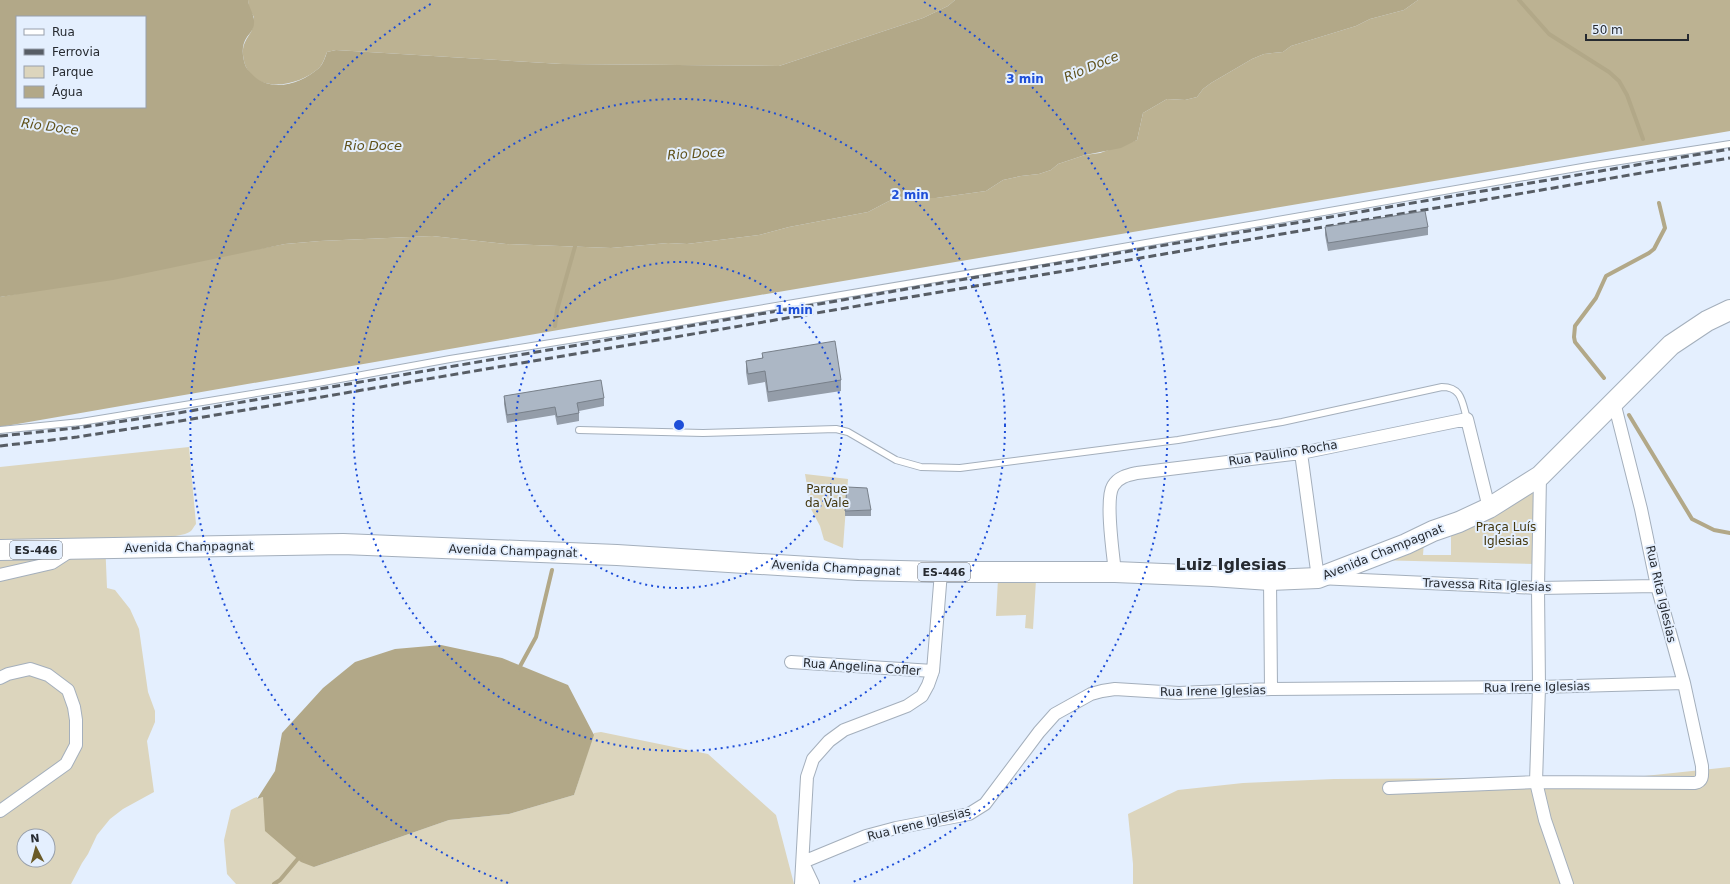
<svg xmlns="http://www.w3.org/2000/svg" width="1730" height="884" viewBox="0 0 1730 884" font-family="'DejaVu Sans',sans-serif">
	<style>
		.green { fill: #dcd5bd; fill-rule: evenodd }
		.forest { fill: #bcb292 }
		.water { fill: #b2a888; fill-rule: evenodd }
		.lines { fill: none; stroke-linecap: round; stroke-linejoin: round }
		.stream { stroke: #b2a888; stroke-width: 4 }
		.lane-casing { stroke: #a4afbc; stroke-width: 8 }
		.street-casing { stroke: #a4afbc; stroke-width: 14 }
		.primary-casing { stroke: #a4afbc; stroke-width: 22 }
		.lane { stroke: #fff; stroke-width: 6 }
		.street { stroke: #fff; stroke-width: 12 }
		.primary { stroke: #fff; stroke-width: 20 }
		.rail { stroke: #575d65; stroke-width: 3; stroke-dasharray: 8 4; stroke-linecap: butt }
		.wall { fill: #949da9 }
		.building { fill: #acb7c5; stroke: #78808a }
		.ring { fill: none; stroke: #1d4ed8; stroke-width: 2; stroke-dasharray: 2 4 }
		.labels { text-anchor: middle; stroke-width: 4; stroke-linejoin: round; paint-order: stroke }
		.shield { fill: #e4effe; stroke: #5f656e; stroke-width: 1 }
		.shield-label { font-size: 11px; font-weight: bold; fill: #262a30 }
		.street-label { font-size: 12px; fill: #262a30; stroke: #e4effe }
		.park-label { font-size: 12px; fill: #43370d; stroke: #e4effe }
		.water-label { font-size: 13px; font-style: italic; fill: #5f5019; stroke: #e4effe }
		.district-label { font-size: 16px; font-weight: bold; fill: #262a30; stroke: #e4effe }
		.centre { fill: #1d4ed8; stroke: #e4effe; stroke-width: 2 }
		.ring-label { font-size: 12px; text-anchor: middle; font-weight: bold; fill: #1d4ed8; stroke: #e4effe; stroke-width: 4; stroke-linejoin: round; paint-order: stroke }
	</style>
	<rect width="100%" height="100%" fill="#e4effe"/>
	<path class="green" d="M189,447L196,524C194,526 193,529 191,531C181,540 120,539 105,540L107,588L115,590L130,609L139,629L148,692L155,711V722L147,741L154,792L123,809L110,819L97,835L88,854L82,863L71,884H0V467ZM24,836H48V860H24Z
		M805,474L848,479L843,548L824,540L820,526L811,509Z
		M1536,482L1535,564L1373,560L1424,542L1423,555H1451V533Z
		M998,579L1036,580L1033,629L1025,628L1026,615L996,616Z
		M601,732L708,754L776,815L794,884H236L227,874L224,840L231,810L254,798L257,797V799L263,797L314,867L449,820L509,814L574,795L594,733Z
		M1730,767V884H1133V864L1128,814L1178,790L1243,783L1334,779L1635,777Z"/>
	<path class="forest" d="M248,0H955L948,6L923,18L779,66L562,64L336,50L327,52C325,57 323,64 319,68C296,89 247,95 243,55C242,45 246,40 251,32C253,28 253,22 254,17L249,9Z
		M1418,0H1730V131L760,295L0,427V297L285,244L320,241L432,236L506,244L611,248L668,243L687,244L759,235L789,227L868,212L889,201L909,195L922,198H936L986,191L1003,180L1021,176L1039,174L1051,170L1058,164L1085,155L1100,153L1137,140L1143,113L1167,99L1185,100L1197,97L1203,89L1211,83L1252,59L1264,54L1283,52L1291,46L1356,26L1370,19L1404,10Z"/>
	<path class="water" d="M0,0H248C249,9 255,15 254,23C254,29 250,33 247,37C241,45 242,57 246,67C248,71 252,74 256,78C275,92 302,83 319,68C323,64 325,58 327,52L336,50L562,64L779,66L923,18L948,6L955,0H1418L1404,10L1370,19L1356,26L1291,46L1283,52L1264,54L1252,59L1211,83L1203,89L1197,97L1185,100L1167,99L1143,113L1137,140L1121,148L1085,155L1058,164L1051,170L1039,174L1021,176L1003,180L986,191L936,198H922L909,195L889,201L868,212L789,227L759,235L687,244L668,243L611,248L506,244L432,236L320,241L285,244L113,280L0,297ZM17,17H145V107H17Z
		M441,645L502,658L568,685L594,735L574,795L509,814L449,820L314,867L301,862L265,831L263,797L257,799L275,771L282,733L323,688L355,662L395,649Z"/>
	<g class="lines">
		<path class="stream" d="M1519,0L1549,34L1609,72L1619,81L1627,95L1643,139
			M555,326L557,310L576,243
			M1604,378L1575,342L1574,337L1575,326L1596,298L1606,276L1649,253L1654,249L1665,228L1659,203
			M1629,415L1692,519L1714,530L1730,533
			M518,670L536,637L552,570
			M274,884L280,880L301,855"/>
		<defs>
			<path id="lane" d="M0,430L81,422L318,383L450,359L663,325L1025,264L1588,166L1730,144
				M579,430L703,433L836,429L848,432L896,460L921,467L960,468L1178,440L1282,422L1442,387C1462,387 1462,402 1467,419"/>
			<path id="street" d="M1301,453L1318,578L1538,588L1657,586
				M1540,476L1538,588L1539,687L1536,782L1545,820L1567,884
				M1115,572C1113,554 1105,499 1113,486C1118,477 1128,475 1137,473L1301,453L1467,419L1489,508
				M0,575L52,563L72,550
				M1270,580L1271,689
				M791,662L933,671
				M0,678L8,674L30,669L48,675L68,690L74,707L76,720V745L66,764L0,811
				M1389,788L1536,782L1695,783C1704,781 1702,774 1702,766L1684,683L1657,586L1641,509L1614,402
				M803,862L866,836L896,828L969,814L985,804L1039,732L1055,714L1091,694L1102,691L1115,689L1179,693L1271,689L1539,687L1684,683
				M803,863L813,884
				M801,884L807,777L813,759L829,741L844,730L907,706L922,696L928,685L933,671L941,572"/>
			<path id="primary" d="M0,550L343,544L617,555L858,570L941,572H1115L1212,576L1270,580L1318,578L1406,544L1433,531L1459,522L1489,508L1540,476L1671,345L1707,321L1730,310"/>
		</defs>
		<use href="#lane" class="lane-casing"/>
		<use href="#street" class="street-casing"/>
		<use href="#primary" class="primary-casing"/>
		<use href="#lane" class="lane"/>
		<use href="#street" class="street"/>
		<use href="#primary" class="primary"/>
		<path class="rail" d="M0,436L76,428L178,413L1730,149
			M0,446L77,437L180,421L1730,158"/>
	</g>
	<path class="wall" d="M1325,227H1428V235L1328,251L1325,235Z
		M762,353L841,380V391L768,402L765,382L748,385L746,372V361L762,358Z
		M504,396L604,398V406L579,411V421L557,425L555,415L507,423L504,404Z
		M871,510V516H845V511Z"/>
	<path class="building" d="M1425,211L1428,227L1328,243L1325,227Z
		M835,341L841,380L768,392L765,371L748,374L746,361L763,358L762,353Z
		M601,380L604,398L577,403L579,413L557,417L555,407L507,415L504,396Z
		M847,487L867,488L871,510L845,511Z"/>
	<g class="ring">
		<circle cx="679" cy="425" r="163"/>
		<circle cx="679" cy="425" r="326"/>
		<path d="M508 883A489 489 0 0 1 434 2M924 2A489 489 0 0 1 850 883"/>
	</g>
	<g class="labels">
		<g class="shield">
			<rect x="10" y="541" width="52" height="18" rx="3"/>
			<rect x="918" y="563" width="52" height="18" rx="3"/>
		</g>
		<g class="shield-label">
			<text x="36" y="554">ES-446</text>
			<text x="944" y="576">ES-446</text>
		</g>
		<g class="street-label">
			<text transform="translate(1283 453) rotate(-9)" y="4">Rua Paulino Rocha</text>
			<text transform="translate(189 547) rotate(-1)" y="4">Avenida Champagnat</text>
			<text transform="translate(513 551) rotate(2)" y="4">Avenida Champagnat</text>
			<text transform="translate(1383 552) rotate(-22)" y="4">Avenida Champagnat</text>
			<text transform="translate(836 568) rotate(3)" y="4">Avenida Champagnat</text>
			<text transform="translate(1487 585) rotate(2)" y="4">Travessa Rita Iglesias</text>
			<text transform="translate(1661 594) rotate(77)" y="4">Rua Rita Iglesias</text>
			<text transform="translate(862 667) rotate(4)" y="4">Rua Angelina Cofler</text>
			<text transform="translate(1537 687) rotate(-1)" y="4">Rua Irene Iglesias</text>
			<text transform="translate(1213 691) rotate(-1)" y="4">Rua Irene Iglesias</text>
			<text transform="translate(919 824) rotate(-14)" y="4">Rua Irene Iglesias</text>
		</g>
		<g class="park-label">
			<text x="827" y="493">Parque<tspan x="827" dy="14">da Vale</tspan></text>
			<text x="1506" y="531">Praça Luís<tspan x="1506" dy="14">Iglesias</tspan></text>
		</g>
		<g class="water-label">
			<text transform="translate(1091 66) rotate(-23)" y="5">Rio Doce</text>
			<text transform="translate(50 126) rotate(8)" y="5">Rio Doce</text>
			<text x="373" y="150">Rio Doce</text>
			<text transform="translate(696 153) rotate(-3)" y="5">Rio Doce</text>
		</g>
		<g class="district-label">
			<text x="1231" y="570">Luiz Iglesias</text>
		</g>
	</g>
	<circle cx="679" cy="425" r="6" class="centre"/>
	<g class="ring-label">
		<text x="1025" y="83">3 min</text>
		<text x="910" y="199">2 min</text>
		<text x="794" y="314">1 min</text>
	</g>
	<rect x="16" y="16" width="130" height="92" fill="#e4effe" stroke="#98a0ac"/>
	<rect x="24" y="29" width="20" height="6" fill="#ffffff" stroke="#98a0ac"/>
	<text x="52" y="36" font-size="12" fill="#262a30">Rua</text>
	<rect x="24" y="49" width="20" height="6" fill="#575d65" stroke="#98a0ac"/>
	<text x="52" y="56" font-size="12" fill="#262a30">Ferrovia</text>
	<rect x="24" y="66" width="20" height="12" fill="#dcd5bd" stroke="#98a0ac"/>
	<text x="52" y="76" font-size="12" fill="#262a30">Parque</text>
	<rect x="24" y="86" width="20" height="12" fill="#b2a888" stroke="#98a0ac"/>
	<text x="52" y="96" font-size="12" fill="#262a30">Água</text>
	<g transform="translate(36 848) rotate(354)"><circle r="19" fill="#e4effe" stroke="#98a0ac"/>
	<path d="M0-3L7 15L0 10L-7 15Z" fill="#6a5b29"/>
	<text y="-6" font-size="11" font-weight="bold" text-anchor="middle" fill="#262a30">N</text>
	</g>
	<path d="M1586 34v6h102v-6" fill="none" stroke="#262a30" stroke-width="2"/>
	<text x="1592" y="34" font-size="12" fill="#262a30" stroke="#e4effe" stroke-width="3" paint-order="stroke">50 m</text>
</svg>
